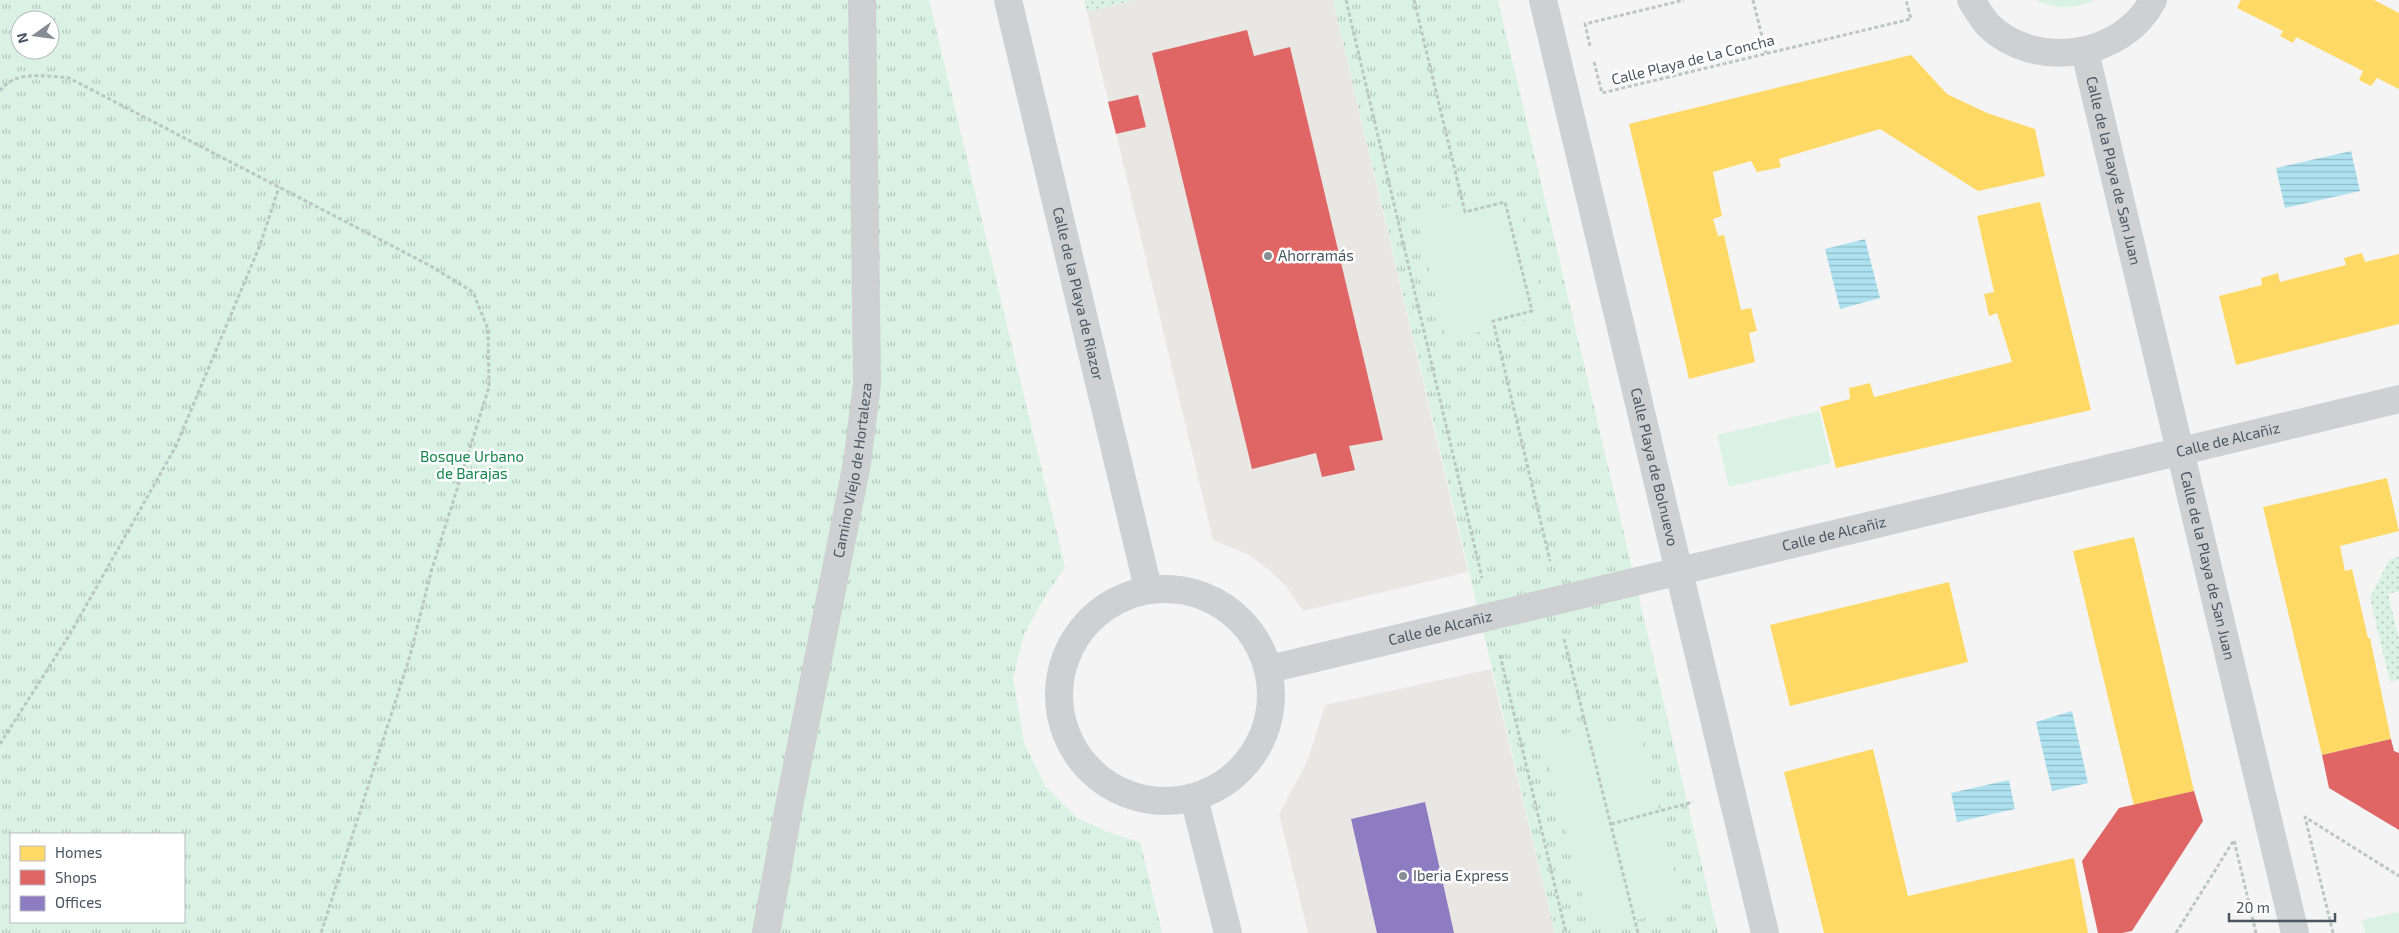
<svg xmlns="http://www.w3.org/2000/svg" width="2399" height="933" viewBox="0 0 2399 933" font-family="'Exo 2',sans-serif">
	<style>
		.commercial { fill: #e8e7e3 }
		.grass { fill: url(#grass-dots) }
		.park { fill: url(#park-tufts); fill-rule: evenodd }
		.garden { fill: #d9f2e3 }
		.water { fill: url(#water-rules) }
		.homes { fill: #ffd966 }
		.shops { fill: #e06666 }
		.offices { fill: #8e7cc3 }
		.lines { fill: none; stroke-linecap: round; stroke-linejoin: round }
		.path { stroke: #bcc7c4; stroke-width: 3; stroke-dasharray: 4 2.5; stroke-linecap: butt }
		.minor { stroke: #ced0d2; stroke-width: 28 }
		.poi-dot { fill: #868d94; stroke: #fff; stroke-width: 2 }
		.labels { text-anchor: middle; stroke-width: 5; stroke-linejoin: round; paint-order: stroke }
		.street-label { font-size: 15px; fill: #4a5661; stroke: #fff }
		.poi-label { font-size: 15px; fill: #4a5661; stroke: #fff; text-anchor: start }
		.park-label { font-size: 15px; fill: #17864f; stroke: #fff }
	</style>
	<defs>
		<pattern id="grass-dots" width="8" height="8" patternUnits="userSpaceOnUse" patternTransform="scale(1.25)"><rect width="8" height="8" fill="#d9f2e3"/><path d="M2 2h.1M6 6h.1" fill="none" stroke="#b2c7bb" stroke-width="1.8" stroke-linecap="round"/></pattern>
		<pattern id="park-tufts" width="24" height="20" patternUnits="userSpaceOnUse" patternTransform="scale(1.25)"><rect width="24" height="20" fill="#d9f2e3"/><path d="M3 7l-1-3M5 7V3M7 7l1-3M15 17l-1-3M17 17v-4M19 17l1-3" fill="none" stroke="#b2c7bb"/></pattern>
		<pattern id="water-rules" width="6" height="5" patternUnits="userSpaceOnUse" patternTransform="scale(1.25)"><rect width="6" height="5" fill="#aee2f0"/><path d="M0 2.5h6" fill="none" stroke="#90bac6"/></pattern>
	</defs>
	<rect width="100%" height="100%" fill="#f4f4f4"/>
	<path class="commercial" d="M1135,0H1333L1468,572L1303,611L1286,586L1269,570L1249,555L1213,540L1087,12Z
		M1491,669L1555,933H1308L1279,814L1307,762L1325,705Z"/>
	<path class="grass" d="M1084,0H1135L1087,12Z
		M2399,557V591L2388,594L2399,639V680L2390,682L2370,598L2389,560Z"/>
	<path class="park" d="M0,0H929L1065,567L1046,595L1024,634L1013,678L1024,743L1046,787L1077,818L1110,833L1140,842L1162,933H0ZM20,20H50V50H20ZM11,834H184V922H11Z
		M1333,0H1498L1718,933H1555Z"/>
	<path class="garden" d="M2035,0H2095C2075,10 2055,9 2035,0Z
		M1515,190L1546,315L1447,340L1416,215Z
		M1819,411L1831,463L1729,487L1717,435Z
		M1635,716L1683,908L1591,931L1543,739Z
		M2399,912V933H2365L2362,920Z"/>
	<path class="water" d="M2351,151L2360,191L2285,208L2276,168Z
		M1865,239L1880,298L1840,309L1825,249Z
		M2072,711L2088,783L2052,791L2036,722Z
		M2009,780L2015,809L1957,822L1951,793Z"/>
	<path class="homes" d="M2241,0H2374L2399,13V89L2377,78L2371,86L2359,80L2363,71L2296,37L2293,43L2280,36L2283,31L2237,8Z
		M1911,55L1947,94L1987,113L2035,129L2045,176L1978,191L1880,129L1779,159L1781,167L1757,172L1751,161L1713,172L1722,216L1713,219L1718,236L1724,235L1741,310L1751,308L1757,331L1749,333L1755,362L1689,379L1629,124Z
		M2040,202L2091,410L1836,468L1820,407L1850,399L1849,388L1870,383L1874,397L2012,362L1997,313L1989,316L1984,294L1994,292L1977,216Z
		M2362,253L2365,262L2399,254V324L2236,365L2219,296L2262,285L2261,278L2278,273L2280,282L2346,265L2344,258Z
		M2387,478L2399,531L2340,546L2345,571L2352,569L2368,638H2370L2391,739L2322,755L2263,507Z
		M2134,537L2194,791L2134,806L2073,551Z
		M1949,582L1968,662L1790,706L1770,625Z
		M1873,749L1908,896L2074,858L2088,933H1824L1784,772Z"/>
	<path class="shops" d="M1247,30L1254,56L1290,47L1383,440L1349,446L1355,470L1322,477L1316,453L1252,469L1152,53Z
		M1138,95L1146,127L1116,134L1108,102Z
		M2391,739L2394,751L2399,753V830L2329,788L2322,755Z
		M2194,791L2203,821L2132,931L2122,933H2098L2082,861L2119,808Z"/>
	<path class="offices" d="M1425,802L1454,933H1377L1351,819Z"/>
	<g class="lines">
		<path class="path" d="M1346,0L1482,578
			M1414,0L1465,212L1505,202L1532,311L1493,321L1550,561
			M1753,0L1766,53
			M1590,46L1585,24L1684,0
			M1594,62L1602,93L1911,19L1906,0
			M0,91C14,70 47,76 69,78L429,265L473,292L488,329L489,387L431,572L410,656L321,933
			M1564,639L1638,933
			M1500,655L1566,933
			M0,744L70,634L176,446L260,245L279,187
			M1611,824L1693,802
			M2176,933L2234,840L2256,933
			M2333,933L2305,817L2399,876"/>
		<g class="minor">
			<path id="s1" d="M1008,0L1148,588"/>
			<path id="s2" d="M1543,0L1765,933"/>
			<path d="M1971,0C1976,8 1982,18 1988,25C2035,71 2123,58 2153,0"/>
			<path id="s3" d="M2085,52L2295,933"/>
			<circle cx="1165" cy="695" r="106"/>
			<path id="s4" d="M1270,669L2399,399"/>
			<path d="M1194,798L1228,933"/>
			<path id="s5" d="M766,933L790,801L857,463L867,384L862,0"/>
		</g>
	</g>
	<g class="poi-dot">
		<circle cx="1268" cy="256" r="5"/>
		<circle cx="1403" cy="876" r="5"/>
	</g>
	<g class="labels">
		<g class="street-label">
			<text transform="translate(1693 60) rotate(-14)" y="5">Calle Playa de La Concha</text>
			<text dy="5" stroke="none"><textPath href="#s3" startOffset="122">Calle de la Playa de San Juan</textPath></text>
			<text dy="5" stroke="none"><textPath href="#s1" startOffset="302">Calle de la Playa de Riazor</textPath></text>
			<text dy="5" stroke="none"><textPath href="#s4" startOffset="985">Calle de Alcañiz</textPath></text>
			<text dy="5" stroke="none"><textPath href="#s2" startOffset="480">Calle Playa de Bolnuevo</textPath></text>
			<text dy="5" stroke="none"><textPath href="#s5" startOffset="471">Camino Viejo de Hortaleza</textPath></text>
			<text dy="5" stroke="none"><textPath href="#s4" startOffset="580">Calle de Alcañiz</textPath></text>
			<text dy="5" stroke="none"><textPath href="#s3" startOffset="528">Calle de la Playa de San Juan</textPath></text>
			<text dy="5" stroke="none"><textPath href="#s4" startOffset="175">Calle de Alcañiz</textPath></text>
		</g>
		<g class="poi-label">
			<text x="1278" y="261">Ahorramás</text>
			<text x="1413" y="881">Iberia Express</text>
		</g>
		<g class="park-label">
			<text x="472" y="462">Bosque Urbano<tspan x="472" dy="17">de Barajas</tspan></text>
		</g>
	</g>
	<rect x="10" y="833" width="175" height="90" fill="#ffffff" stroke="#b7bbc0"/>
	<rect x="20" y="846" width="25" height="15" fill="#ffd966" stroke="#b7bbc0"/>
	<text x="55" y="858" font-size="15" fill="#4a5661">Homes</text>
	<rect x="20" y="870" width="25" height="15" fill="#e06666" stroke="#b7bbc0"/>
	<text x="55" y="883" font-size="15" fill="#4a5661">Shops</text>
	<rect x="20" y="896" width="25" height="15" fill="#8e7cc3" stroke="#b7bbc0"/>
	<text x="55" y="908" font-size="15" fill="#4a5661">Offices</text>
	<g transform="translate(35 35) rotate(256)"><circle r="24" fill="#ffffff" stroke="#b7bbc0"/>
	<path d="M0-4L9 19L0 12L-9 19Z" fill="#868d94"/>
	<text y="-8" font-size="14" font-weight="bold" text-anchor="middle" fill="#4a5661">N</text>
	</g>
	<path d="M2229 913v8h106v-8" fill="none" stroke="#4a5661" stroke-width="2.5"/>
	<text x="2236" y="913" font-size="15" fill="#4a5661" stroke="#ffffff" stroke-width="4" paint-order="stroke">20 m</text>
</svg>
